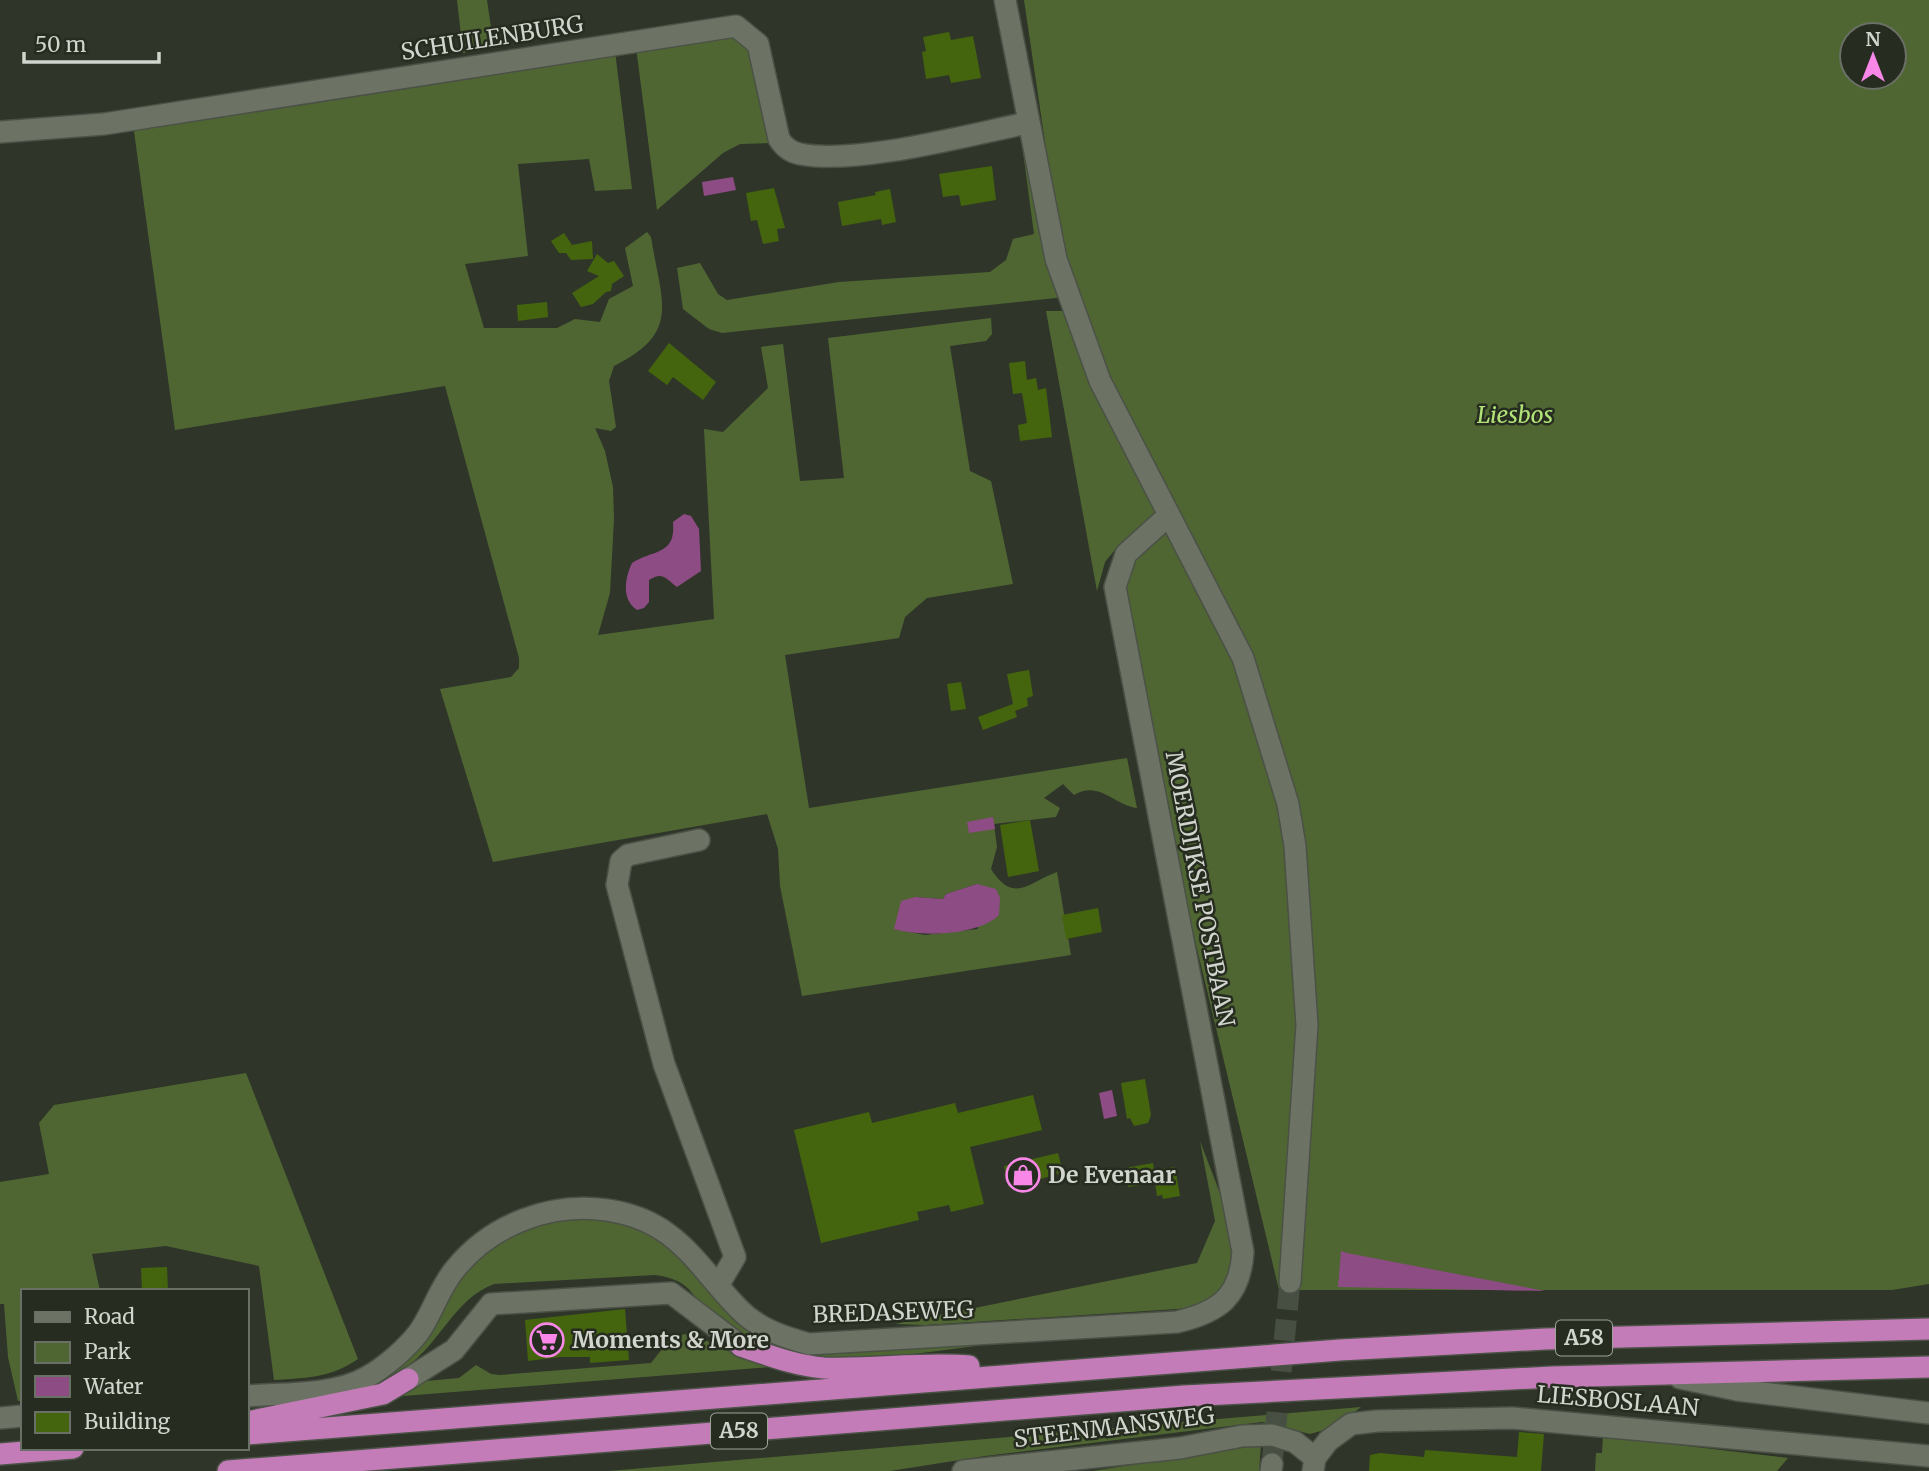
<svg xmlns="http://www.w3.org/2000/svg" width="1929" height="1471" viewBox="0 0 1929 1471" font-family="Merriweather,serif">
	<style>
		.green { fill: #4f6633; fill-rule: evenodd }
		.water { fill: #8e4c85 }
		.building { fill: #44650e }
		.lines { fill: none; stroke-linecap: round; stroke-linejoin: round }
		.minor-tunnel { stroke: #474e42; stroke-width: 21; stroke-dasharray: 21 10; stroke-linecap: butt }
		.minor-casing { stroke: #4b5146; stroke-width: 24 }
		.highway-casing { stroke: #4b5146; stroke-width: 24 }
		.minor { stroke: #6c7365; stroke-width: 21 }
		.highway { stroke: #c37cb7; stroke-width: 21 }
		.labels { text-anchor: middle; stroke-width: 5; stroke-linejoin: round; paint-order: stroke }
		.shield { fill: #262c1f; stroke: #9ea299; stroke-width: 2 }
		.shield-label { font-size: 21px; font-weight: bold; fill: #d1d5cd }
		.street-label { font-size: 23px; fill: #d1d5cd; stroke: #262c1f }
		.park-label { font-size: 23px; font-style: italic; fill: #b2e378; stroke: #262c1f }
		.poi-label { font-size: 23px; font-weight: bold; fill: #d1d5cd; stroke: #262c1f; text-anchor: start }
	</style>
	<rect width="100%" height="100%" fill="#2f3629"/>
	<path class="green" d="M457,0H487L494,48L463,53Z
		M1024,0H1929V1284L1892,1290H1279L1186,903L1118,546L1105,562L1097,591L1046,311H1070ZM1852,35H1894V77H1852Z
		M729,33L752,40L769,143L740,144L723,153L657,210L636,47Z
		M615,51L632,189L595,191L589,159L518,164L528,256L465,264L484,328H557L575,319L600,322L609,299L633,286L625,248L647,232L651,237C661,302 682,332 614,366L609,381L616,427L611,431L595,428L605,451L613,487L614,519L610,593L598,635L714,619L704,429L723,432L768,388L761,347L783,344L800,481L844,478L828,338L991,318L992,334L986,341L950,346L970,471L991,481L1013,584L927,598L905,617L899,638L785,655L809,808L1127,758L1137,808C1113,805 1100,780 1074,795L1063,784L1044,798L1060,808L1056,817L994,824L997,847L991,869C1014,905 1029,882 1057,872L1071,955L802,996L780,886L778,849L767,814L493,862L440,689L511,677L519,668V658L445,386L175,430L133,124ZM977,884L978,929L925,935L895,929L915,897L943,899L946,894Z
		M1020,129L1065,297L722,333L709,329L683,309L677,268L700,263L718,294L727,300L839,282L990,272L1006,260L1013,239L1034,234Z
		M246,1073L358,1359C331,1378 305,1378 274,1380L259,1266L166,1246L92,1254L100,1291H23V1401H18L8,1357L4,1304H0V1182L49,1174L39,1123L54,1105Z
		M1200,1141L1234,1230L1236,1251L1226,1289L1193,1308L925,1325L895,1324L1197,1263L1215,1221Z
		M558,1214L638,1223L778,1338L1022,1340C954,1347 823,1374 762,1347C748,1340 726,1331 715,1321C691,1298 694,1280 655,1275L494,1284C454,1299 440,1344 406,1367C394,1376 379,1379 365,1384L482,1250Z
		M685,1334L784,1366L391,1397L426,1381L459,1378L476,1365L491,1374L500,1375L651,1363L670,1339Z
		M1361,1407L1335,1427L1310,1434L1262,1422L985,1456L890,1471H609Z
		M1603,1436L1788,1458L1777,1471H1595L1596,1453H1602Z
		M1261,1445L1259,1471H1092Z"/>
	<path class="water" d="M733,177L736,190L704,196L702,182Z
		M684,514L691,516L699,529L701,571L677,587C666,579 663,571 649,580V602L644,608L637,610C621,599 625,578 632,563C653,549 676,556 673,522Z
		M993,817L995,829L969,833L967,822Z
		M977,884L996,889L1000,898L999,915C977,936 923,937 894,929L901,901L915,897L943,899L946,894Z
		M1112,1090L1117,1116L1104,1119L1099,1093Z
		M1341,1251L1347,1253L1545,1291L1338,1287Z"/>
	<path class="building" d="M949,32L951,40L973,36L981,78L951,83L949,75L926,79L922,52L926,51L923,37Z
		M992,166L996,200L961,206L959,195L943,197L939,174Z
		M774,188L785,228L777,229L779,241L763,244L757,220L751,221L746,193Z
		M890,189L896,222L882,225L881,219L842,226L838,202L876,195L875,192Z
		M564,233L572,245L592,241L593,259L571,260L566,253H559L551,241Z
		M597,254L608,263L614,261L624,276L612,284L611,291L606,292L593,304L581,307L572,293L599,276L587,271Z
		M547,302L548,317L518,321L517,305Z
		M669,343L716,382L703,400L673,377L667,385L648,371Z
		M1025,361L1027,380L1036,378L1038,390L1046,388L1052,437L1020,441L1018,425L1027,423L1022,393L1013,394L1009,363Z
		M1029,670L1033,696L1027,698L1028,706L1015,711L1017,717L983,730L978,717L1013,704L1007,674Z
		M961,682L966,709L951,711L947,684Z
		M1030,820L1039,871L1008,877L1000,825Z
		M1098,908L1102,932L1066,939L1062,915Z
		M1145,1079L1151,1115L1148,1123L1134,1126L1130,1118L1127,1119L1121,1083Z
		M1033,1095L1042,1130L970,1147L984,1204L951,1212L949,1205L917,1212L919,1220L821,1243L794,1130L869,1112L872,1123L955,1103L958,1113Z
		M1058,1153L1063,1173L1009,1187L1004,1166Z
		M1153,1163L1154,1170L1175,1167L1180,1196L1163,1199L1162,1195L1157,1196L1155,1183L1128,1187L1125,1168Z
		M167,1267L168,1291H142L141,1268Z
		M625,1309L629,1360L590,1363V1357H560L528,1361L525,1320Z
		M1519,1432L1544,1434L1541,1471H1369L1370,1455L1380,1453L1424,1457L1425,1450L1517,1457Z"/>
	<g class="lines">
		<path class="minor-tunnel" d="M1272,1464L1290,1282"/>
		<defs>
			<path id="minor" d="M1005,0L1056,259L1100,381L1243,658L1288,804L1295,846L1307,1025L1290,1282
				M0,132L104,124L736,26L758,44L779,139C784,147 790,152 800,154C857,165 968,135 1027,123
				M699,840L628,855L621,861L617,885L664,1064L735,1257L719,1284
				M1680,1378L1737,1390L1929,1413
				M408,1379L454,1350L491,1304L671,1293L741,1346
				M247,1396C284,1393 334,1396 367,1377C385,1367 406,1349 419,1332C433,1312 440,1286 456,1268C492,1224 551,1202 607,1210C677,1220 696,1265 739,1309C758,1329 784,1337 809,1344L1177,1322C1219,1312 1240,1297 1243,1252L1115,587L1126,554L1169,515
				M0,1418L23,1416
				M963,1471L1180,1448L1242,1436L1272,1435L1295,1442L1315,1458
				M1271,1471L1272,1464
				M1313,1471L1315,1458L1328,1441L1351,1424L1377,1421L1512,1418L1929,1456"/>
			<path id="highway" d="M741,1346C768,1355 796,1366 824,1368C873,1370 921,1362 969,1366
				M247,1422L383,1394L408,1379
				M247,1434L1340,1350L1545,1339L1929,1329
				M0,1454L73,1448
				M228,1471L1184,1396L1552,1377L1929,1367"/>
		</defs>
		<use href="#minor" class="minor-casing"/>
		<use href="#highway" class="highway-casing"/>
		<use href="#minor" class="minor"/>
		<use href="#highway" class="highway"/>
	</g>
	<defs>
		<symbol id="shop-ring" viewBox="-11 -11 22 22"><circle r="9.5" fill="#262c1f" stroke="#f987e8" stroke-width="1.5"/><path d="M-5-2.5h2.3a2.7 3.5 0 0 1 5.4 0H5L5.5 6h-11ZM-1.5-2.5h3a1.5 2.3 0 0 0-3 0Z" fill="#f987e8"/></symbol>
		<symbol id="supermarket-ring" viewBox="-11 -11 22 22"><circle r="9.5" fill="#262c1f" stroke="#f987e8" stroke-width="1.5"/><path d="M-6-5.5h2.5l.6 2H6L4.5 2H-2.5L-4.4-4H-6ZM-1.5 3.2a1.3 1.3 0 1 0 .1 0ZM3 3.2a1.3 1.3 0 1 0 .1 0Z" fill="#f987e8"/></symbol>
	</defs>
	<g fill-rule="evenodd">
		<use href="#shop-ring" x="1004" y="1156" width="38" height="38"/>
		<use href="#supermarket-ring" x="528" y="1321" width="38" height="38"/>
	</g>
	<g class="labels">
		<g class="shield">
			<rect x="1556" y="1320.5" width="56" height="35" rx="5"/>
			<rect x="711" y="1413.5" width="56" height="35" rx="5"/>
		</g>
		<g class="shield-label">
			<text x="1584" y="1345">A58</text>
			<text x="739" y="1438">A58</text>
		</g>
		<g class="street-label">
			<text transform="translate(492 38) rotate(-9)" y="8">SCHUILENBURG</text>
			<text transform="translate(1200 889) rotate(79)" y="8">MOERDIJKSE POSTBAAN</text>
			<text transform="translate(893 1312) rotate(-2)" y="8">BREDASEWEG</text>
			<text transform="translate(1618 1401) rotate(5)" y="8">LIESBOSLAAN</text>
			<text transform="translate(1114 1427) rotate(-7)" y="8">STEENMANSWEG</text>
		</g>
		<g class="park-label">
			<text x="1515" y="423">Liesbos</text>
		</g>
		<g class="poi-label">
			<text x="1048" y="1183">De Evenaar</text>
			<text x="572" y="1348">Moments &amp; More</text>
		</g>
	</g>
	<rect x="21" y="1289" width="228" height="161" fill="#262c1f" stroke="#6a7065" stroke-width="2"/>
	<rect x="35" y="1312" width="35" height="10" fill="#6c7365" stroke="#6a7065" stroke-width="2"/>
	<text x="84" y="1324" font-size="21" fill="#d1d5cd">Road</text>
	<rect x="35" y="1342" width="35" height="21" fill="#4f6633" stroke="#6a7065" stroke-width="2"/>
	<text x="84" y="1359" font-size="21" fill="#d1d5cd">Park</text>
	<rect x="35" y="1376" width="35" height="21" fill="#8e4c85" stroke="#6a7065" stroke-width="2"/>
	<text x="84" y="1394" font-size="21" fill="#d1d5cd">Water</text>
	<rect x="35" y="1412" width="35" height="21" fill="#44650e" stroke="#6a7065" stroke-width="2"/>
	<text x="84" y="1429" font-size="21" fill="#d1d5cd">Building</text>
	<g transform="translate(1873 56)"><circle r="33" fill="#262c1f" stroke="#6a7065" stroke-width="2"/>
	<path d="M0-5L12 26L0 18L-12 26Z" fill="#f987e8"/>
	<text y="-10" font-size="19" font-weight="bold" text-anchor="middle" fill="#d1d5cd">N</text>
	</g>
	<path d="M24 52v10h135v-10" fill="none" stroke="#d1d5cd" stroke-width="3.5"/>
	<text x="35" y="52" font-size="21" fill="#d1d5cd" stroke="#262c1f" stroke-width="5" paint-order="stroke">50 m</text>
</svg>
